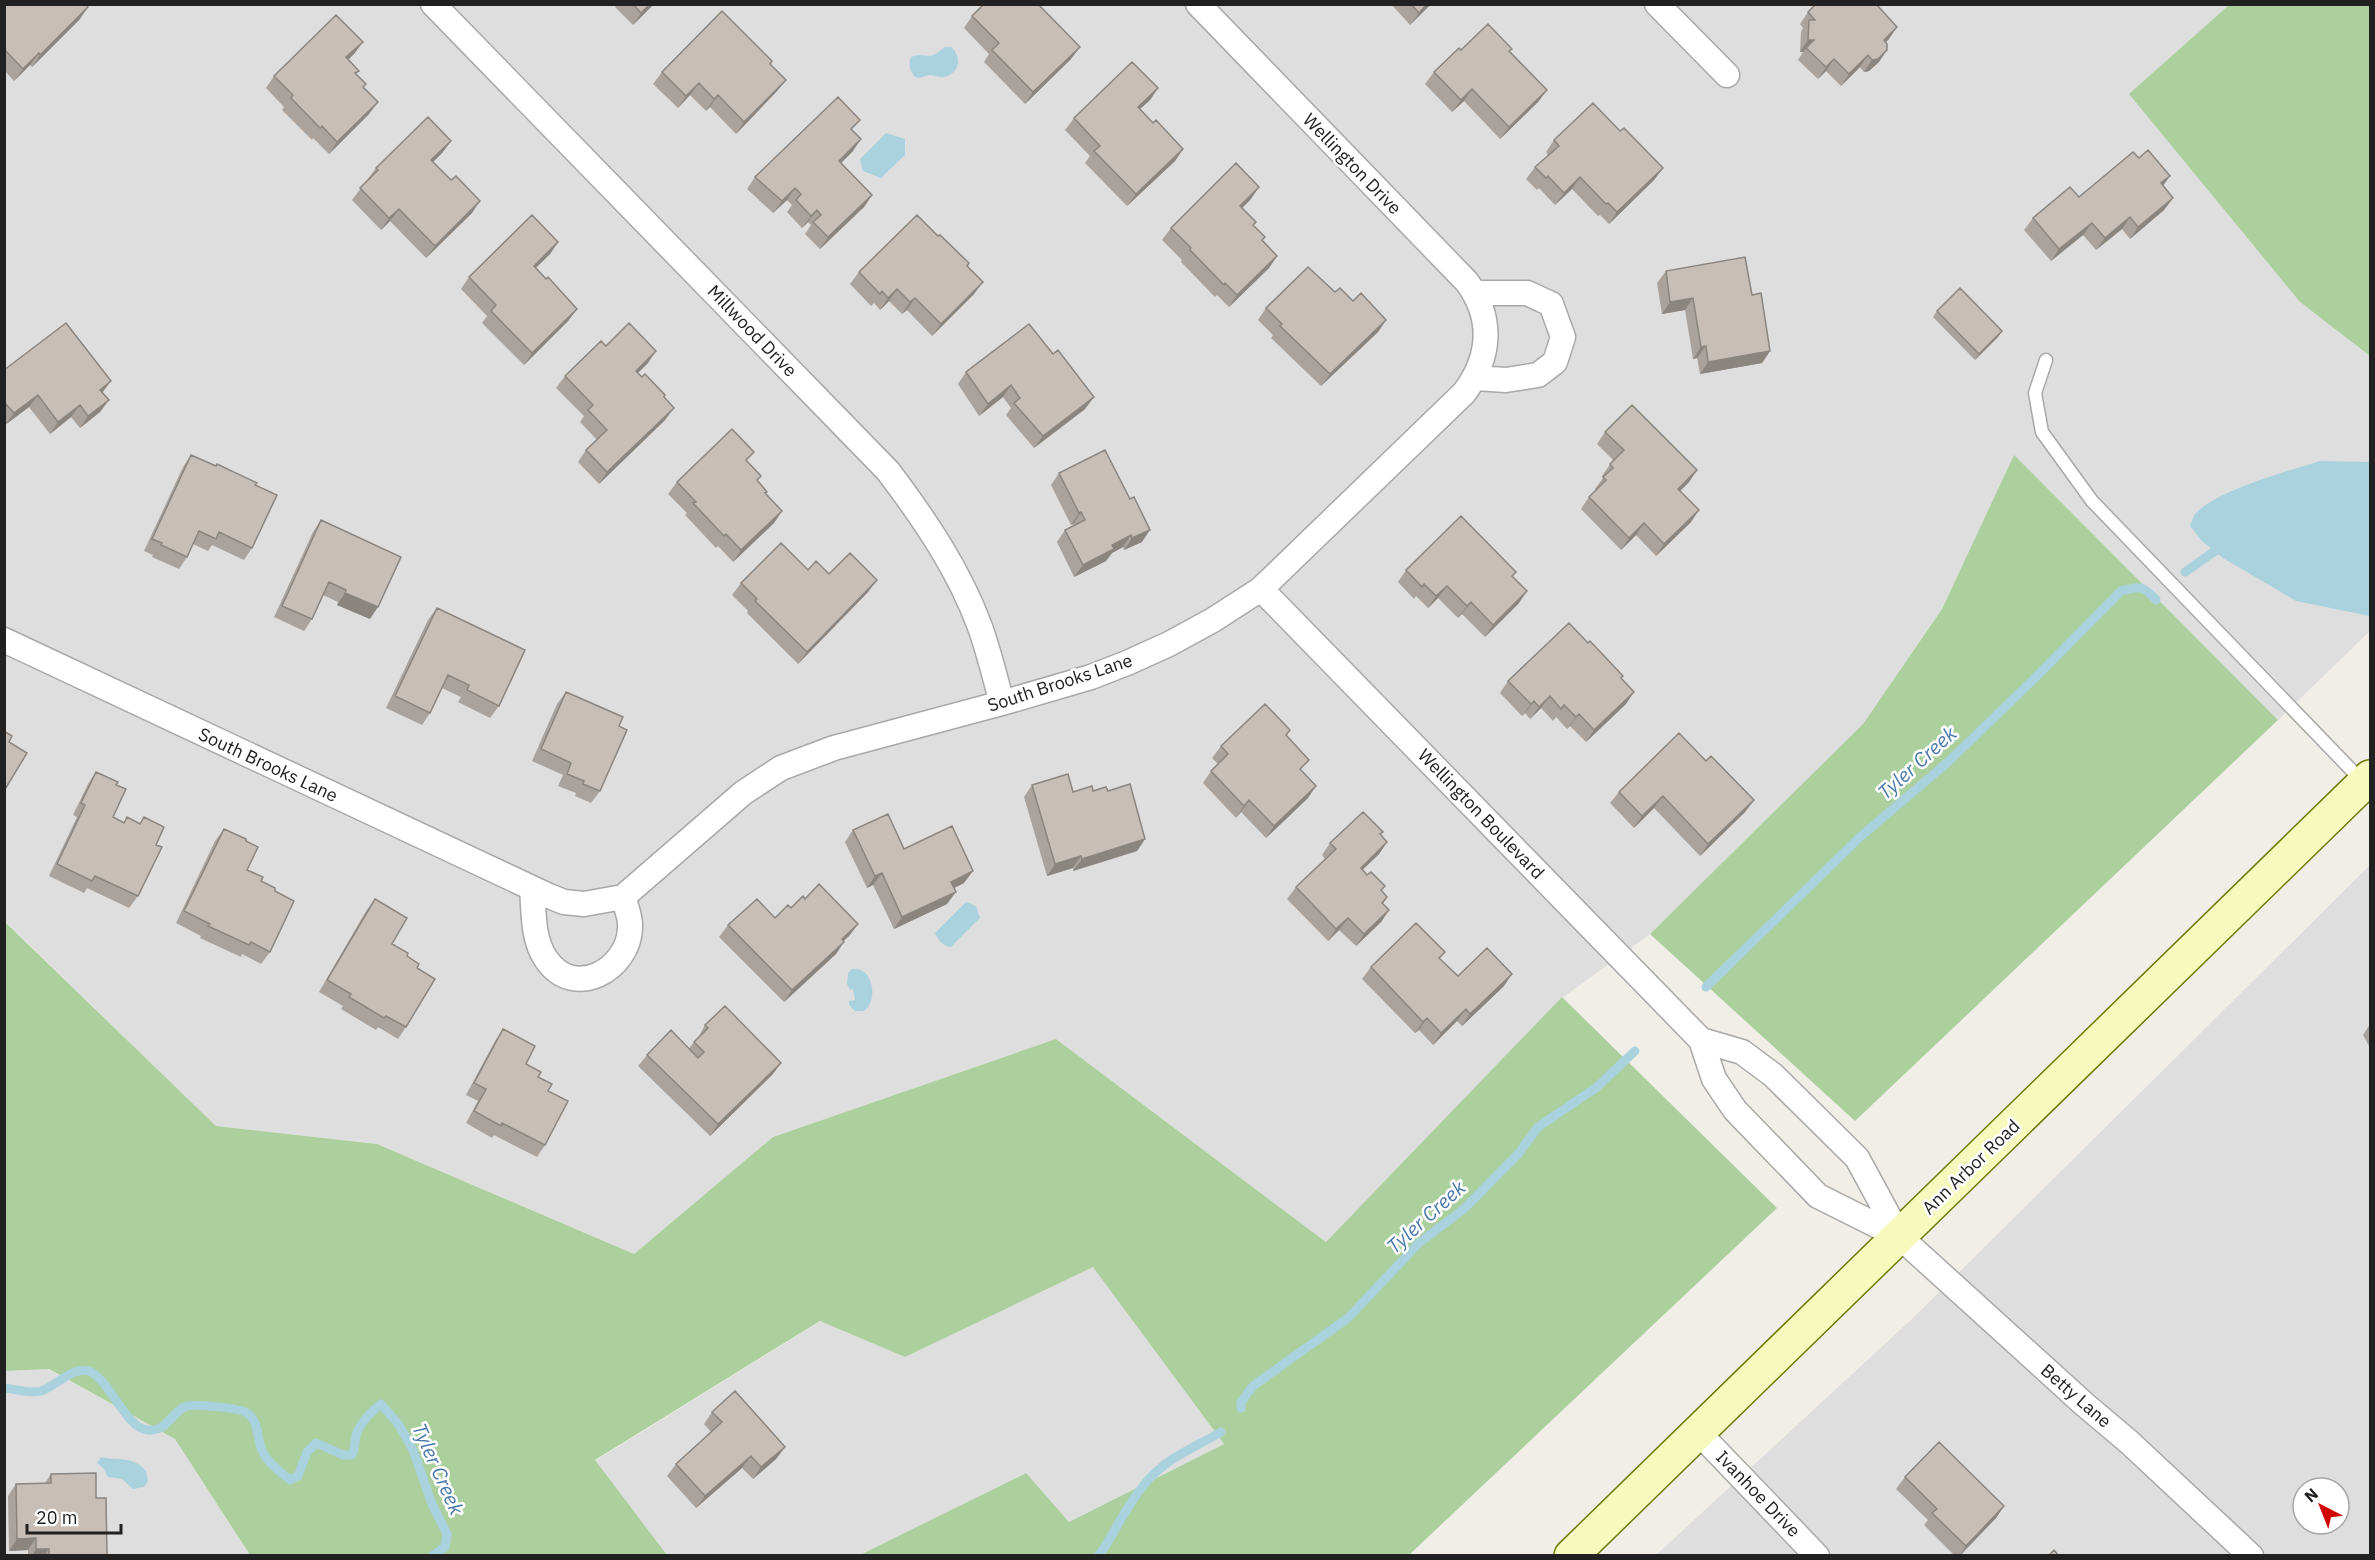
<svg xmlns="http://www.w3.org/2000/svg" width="2375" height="1560" viewBox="0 0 2375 1560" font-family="'IBM Plex Sans',sans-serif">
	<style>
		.residential { fill: #dfdede; fill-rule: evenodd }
		.forest { fill: #abd09d }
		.water { fill: #a9d1de }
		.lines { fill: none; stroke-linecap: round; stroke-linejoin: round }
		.stream { stroke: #a9d1de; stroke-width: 9 }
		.service-casing { stroke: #a8a8a8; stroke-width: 15 }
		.minor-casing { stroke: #a8a8a8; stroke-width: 27 }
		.secondary-casing { stroke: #6c7b05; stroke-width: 36 }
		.service { stroke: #fff; stroke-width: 12 }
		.minor { stroke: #fff; stroke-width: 24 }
		.secondary { stroke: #f6fabd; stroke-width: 33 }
		.wall { fill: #aaa39d }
		.shaded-wall { fill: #8b8580 }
		.building { fill: #c6beb7; stroke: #8b8580; stroke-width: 1.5 }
		.labels { text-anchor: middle; stroke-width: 5; stroke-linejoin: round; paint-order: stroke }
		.street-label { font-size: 18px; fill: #212121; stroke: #fff }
		.water-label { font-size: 20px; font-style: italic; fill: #4978aa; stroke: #fff }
	</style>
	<rect width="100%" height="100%" fill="#f1eee8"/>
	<path class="residential" d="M4,5H2229L2130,94L2300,302L2370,356V631L2278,720L2014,456L1942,609L1863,724L1650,934L1562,998L1326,1242L1056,1039L773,1137L634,1254L377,1144L216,1126L5,921Z
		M2370,865V1555L1655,1556L1914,1317ZM2303,1488H2339V1524H2303Z
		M1093,1266L1224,1444L1069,1522L1025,1473L860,1556L667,1555L595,1461L821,1321L905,1357Z
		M48,1369L175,1439L250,1555H5L4,1371Z"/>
	<path class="forest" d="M2229,5H2370V356L2300,302L2129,94Z
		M2014,455L2278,720L1855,1121L1650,934L1863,724L1942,609Z
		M4,921L216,1126L377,1144L634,1254L773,1137L1056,1039L1326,1242L1562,997L1777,1208L1409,1555H860L1026,1473L1069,1522L1224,1444L1093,1267L905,1357L820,1321L595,1460L667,1555H250L175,1439L49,1369L5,1371Z"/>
	<path class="water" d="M944,47H951C963,57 959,74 944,77C938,78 935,75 929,75C923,76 922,79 915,77C910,71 908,64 911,57C924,51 929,63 944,47Z
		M886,133L905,139V155L881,178L863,171L860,159Z
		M2320,461L2370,462V616L2296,601L2223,558L2202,541L2190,526C2192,521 2193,516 2196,513C2218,490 2288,471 2320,461Z
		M966,902L976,906L980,918L951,947C943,946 938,940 935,933Z
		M852,969C873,966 879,1000 864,1011H855L849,1005V1001L855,1000L853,989L850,990L847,984L848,973Z
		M101,1457C116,1461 133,1455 146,1471L148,1481L144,1487L133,1489L122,1479L108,1477L103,1468L97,1463Z"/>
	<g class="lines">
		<path class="stream" d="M2185,572L2222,546
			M1706,987L1860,837L1947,763L2034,679L2121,591C2140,586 2143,585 2156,600
			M4,1388C16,1389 30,1394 41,1391C56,1386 75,1364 91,1372C110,1381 126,1428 147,1430C167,1432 170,1415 184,1407C193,1403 240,1408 247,1413C260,1422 256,1438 262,1450C267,1463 280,1471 290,1480L298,1476L307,1452L316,1443L343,1455H352C356,1447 354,1438 358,1430C363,1420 372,1411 381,1404L399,1425L413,1450L432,1504L447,1534L445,1547L432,1556
			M1241,1408V1402L1253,1386L1348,1318L1419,1243L1465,1208L1519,1153L1538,1127L1597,1087L1635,1051
			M1098,1556L1104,1548C1119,1524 1133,1494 1154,1474C1172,1456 1199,1445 1221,1432"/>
		<defs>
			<path id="service" d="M2046,360L2035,393L2042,432L2092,501L2363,782"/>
			<path id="minor" d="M433,4L888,471C925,520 959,570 980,627C989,652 995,678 1002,703
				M1657,4L1727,75
				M1474,293H1527L1551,304L1563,337L1555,362L1538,375L1506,380L1475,378
				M1261,589L1701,1040L1714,1079L1735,1110L1818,1196L1900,1237L2084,1404L2129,1442L2251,1556
				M4,640L549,896L564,902L584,904L623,897L743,793L781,768L834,748L1002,703L1091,677L1127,663L1169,644L1213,620L1261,589L1464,393C1490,358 1494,319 1467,282L1198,4
				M532,888C534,911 532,939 546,959C574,1001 629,969 630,928C631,918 626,906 623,897
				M1701,1040L1742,1052L1773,1075L1857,1158L1900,1237
				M1699,1433L1817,1556"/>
			<path id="secondary" d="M1571,1556L2370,777"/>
		</defs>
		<use href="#service" class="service-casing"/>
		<use href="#minor" class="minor-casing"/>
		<use href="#secondary" class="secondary-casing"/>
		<use href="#service" class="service"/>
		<use href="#minor" class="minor"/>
		<use href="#secondary" class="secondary"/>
	</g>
	<path class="wall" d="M4,4H86L80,19L32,67L30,65L14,81L4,70Z
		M617,4H654L633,25L615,7Z
		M1391,4H1431L1410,25Z
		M1808,12L1889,39L1886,42L1879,62L1869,71L1864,72L1860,67L1841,86L1826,71L1818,79L1798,60L1803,52H1800L1801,32L1803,28L1800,24Z
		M972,16L1071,59L1025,104L984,62L989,54L964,28Z
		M1512,49L1509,52L1547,90L1538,102L1500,139L1464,101L1452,112L1425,84L1434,72L1461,50Z
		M354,54L348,60L359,71L356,74L363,87L369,114L329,154L313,138L312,140L282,110L284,107L266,88L274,76Z
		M770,64L786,80L777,91L736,134L710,107L706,111L690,95L678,108L653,84L662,72Z
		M1158,88L1150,100L1140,109L1153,123L1183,149L1175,161L1127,206L1085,163L1090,156L1065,130L1074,118Z
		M853,131V151L841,163L872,195L864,207L820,249L805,234L811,225L808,222L802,228L787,212L792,205L787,200L773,213L747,189L755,177Z
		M1620,131L1663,168L1654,180L1609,224L1600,215L1598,216L1572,189L1555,205L1539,188L1537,190L1526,179L1535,167L1548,155L1546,152L1554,140Z
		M451,141L442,153L433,162L472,213L426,258L390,221L381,230L352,200L376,168Z
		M2139,158L2170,176L2163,186L2173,198L2164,210L2130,239L2122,229L2096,250L2083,235L2051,261L2024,230L2033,218L2079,197Z
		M1251,199L1242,208L1262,241L1277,256L1269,268L1229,307L1217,295L1215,297L1181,262L1182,260L1162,240L1171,228Z
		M558,242L550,254L536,268L577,309L568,321L524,365L482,323L487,316L461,289L469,277Z
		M967,266L974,294L932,336L907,310L902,314L889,301L880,310L874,303L871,306L850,284L859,272Z
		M1666,271L1752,295L1770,351L1762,363L1700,374L1697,358L1693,359L1685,310L1662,314L1657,283Z
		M1335,292L1353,301L1386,320L1378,332L1321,386L1271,338L1273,335L1258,320L1266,308Z
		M1937,311L1998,337L1975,360L1933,317Z
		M606,346L648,363L638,373L664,397L665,420L599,484L578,462L586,450L597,440L580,422L584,416L556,388L565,376Z
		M4,370L103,393L100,412L80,428L71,417L50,434L29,407L5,425Z
		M966,372L1085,409L1034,448L1006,415L1011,408L1003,397L979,416L958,384Z
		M1605,432L1697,470L1689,482L1680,491L1691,522L1656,556L1636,535L1621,550L1581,509L1589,497L1596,490L1595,489L1603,478L1602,476L1613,460L1597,444Z
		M191,455L255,485L252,548L244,560L212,545L208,551L193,544L187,557L179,569L152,557L153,555L144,551L183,467Z
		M747,462L758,481L767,492L766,494L782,511L774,523L733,562L718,546L716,548L685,515L687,513L668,494L677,482Z
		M1059,473L1142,542L1124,550L1123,547L1112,553L1106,561L1074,577L1057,542L1065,530L1074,526L1073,524L1071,525L1051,485Z
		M321,520L370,619L337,605L338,602L323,595L312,619L304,631L274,617L313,532Z
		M808,570L877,580L868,592L798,664L747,613L748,611L732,595L741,583Z
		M1406,570L1516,572L1513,576L1519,603L1485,637L1462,614L1458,618L1438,598L1428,608L1416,596L1414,599L1398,582Z
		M437,608L499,706L490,718L458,702L461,697L442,688L430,713L422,725L386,708L428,620Z
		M1621,678L1626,704L1586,742L1570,726L1567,729L1556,717L1553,721L1541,708L1530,719L1525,713L1522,716L1500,693L1508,681Z
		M566,692L619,726L600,791L591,803L575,796L576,793L558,786L563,775L532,761L557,704Z
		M1290,730L1286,736L1302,771L1308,798L1266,838L1241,812L1236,818L1203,783L1211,771L1218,764L1212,758L1221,746Z
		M1706,761L1754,800L1745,812L1700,856L1654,808L1634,828L1610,803L1619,792Z
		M96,772L116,785L113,817L124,822L127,817L140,823L144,817L156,845L138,896L129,908L87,888L84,893L49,876L77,817L73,815L88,784Z
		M1032,785L1073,792L1108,791L1145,839L1137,851L1073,871V868L1047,876L1024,797Z
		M224,829L246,841L247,870L261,881L270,952L261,964L242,954L241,957L200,938L201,936L176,923L215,841Z
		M853,830L904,849L964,883L954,888L947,904L894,929L873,885L867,888L845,842Z
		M1383,832L1381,835L1387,842L1379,854L1362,870L1387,897L1383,904L1389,910L1381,922L1356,946L1339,930L1328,941L1287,899L1296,887L1325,859L1322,855L1330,843Z
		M375,899L392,944L407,956L417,968L406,1027L398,1039L378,1027L376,1030L341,1009L343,1006L319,992L366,911Z
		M805,899L858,924L849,936L843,941L836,954L784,1002L719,937L728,925L775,918Z
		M1440,959L1458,976L1504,986L1462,1026L1457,1021L1433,1045L1419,1030L1415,1033L1362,979L1371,967Z
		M2370,1024V1048L2363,1035Z
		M705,1025L781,1063L772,1075L710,1136L638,1066L647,1055L689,1048L698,1038Z
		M503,1029L526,1064L538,1077L548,1091L545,1145L537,1157L494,1135L492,1138L466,1123L478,1101L466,1095L495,1041Z
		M712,1412L785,1447L776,1459L753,1479L742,1468L696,1508L667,1476L676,1464L711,1432L704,1424Z
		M51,1474L96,1498L107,1556H28V1550L9,1551L8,1496L16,1484L45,1483Z
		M1905,1477L2004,1506L1996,1518L1960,1556H1955L1924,1525L1928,1520L1896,1489Z"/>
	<path class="shaded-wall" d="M650,4H654L633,25L641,13Z
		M1427,4H1431L1410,25L1419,13Z
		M88,7L80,19L32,67L40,55Z
		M1897,27L1889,39L1875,52L1884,40Z
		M1808,40H1814L1803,52H1800Z
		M363,42L354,54L337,69L346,57Z
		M1080,47L1071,59L1025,104L1033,92Z
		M1887,50L1879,62L1869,71L1864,72L1872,60Z
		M39,53L30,65L14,81L23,69Z
		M1868,55L1860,67L1841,86L1849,74Z
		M1834,59L1826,71L1818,79L1826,67Z
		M786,80L777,91L736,134L744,122Z
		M699,83L690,95L678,108L686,96Z
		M1158,88L1150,100L1129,119L1138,107Z
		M1472,89L1464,101L1452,112L1461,100Z
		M1547,90L1538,102L1500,139L1509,127Z
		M718,95L710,107L706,111L714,99Z
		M378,102L369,114L329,154L337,142Z
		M861,139L853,151L831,173L839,161Z
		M451,141L442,153L423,172L431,160Z
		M1183,149L1175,161L1127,206L1136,194Z
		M1663,168L1654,180L1609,224L1617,212Z
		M2170,176L2161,188V183Z
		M1580,177L1572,189L1555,205L1564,193Z
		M1259,187L1251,199L1232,218L1240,206Z
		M795,188L787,200L773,213L782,201Z
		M872,195L864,207L820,249L828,237Z
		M2173,198L2164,210L2130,239L2138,227Z
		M480,201L472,213L426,258L435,246Z
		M399,209L390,221L381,230L389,218Z
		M817,210L808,222L802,228L811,216Z
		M2130,217L2122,229L2096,250L2105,238Z
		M2092,223L2083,235L2051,261L2059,249Z
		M558,242L550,254L525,278L534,266Z
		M1277,256L1269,268L1229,307L1237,295Z
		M983,282L974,294L932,336L941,324Z
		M897,289L889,301L880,310L888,298Z
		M915,298L907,310L902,314L910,302Z
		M1693,298L1685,310L1662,314L1670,302Z
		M577,309L568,321L524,365L532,353Z
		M1386,320L1378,332L1321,386L1330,374Z
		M2002,331L1998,337L1975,360L1979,354Z
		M1706,346L1697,358L1693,359L1701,347Z
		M656,351L648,363L627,383L636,371Z
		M1770,351L1762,363L1700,374L1708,362Z
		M111,381L102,393L100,390Z
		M1011,385L1003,397L979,416L988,404Z
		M38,395L29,407L5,425L14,413Z
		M1094,397L1085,409L1034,448L1043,436Z
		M109,400L100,412L80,428L88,416Z
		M80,405L71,417L50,434L58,422Z
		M674,408L665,420L599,484L607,472Z
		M1697,470L1689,482L1670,501L1678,489Z
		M1699,510L1691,522L1656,556L1664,544Z
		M782,511L774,523L733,562L741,550Z
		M1081,512L1073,524L1071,525L1079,513Z
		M1644,523L1636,535L1621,550L1629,538Z
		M1150,530L1142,542L1124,550L1132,538Z
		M1131,535L1123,547L1112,553L1106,561L1074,577L1083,565L1112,545Z
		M877,580L868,592L798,664L807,652Z
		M1447,586L1438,598L1428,608L1436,596Z
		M1527,591L1519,603L1485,637L1493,625Z
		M345,593L378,607L370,619L337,605Z
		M1471,602L1462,614L1458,618L1467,606Z
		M1634,692L1626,704L1586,742L1594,730Z
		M1550,696L1541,708L1530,719L1539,707Z
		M1534,701L1525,713L1522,716L1531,704Z
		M1579,714L1570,726L1567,729L1576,717Z
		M1316,786L1308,798L1266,838L1274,826Z
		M1663,796L1654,808L1634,828L1642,816Z
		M1249,800L1241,812L1236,818L1244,806Z
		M1754,800L1745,812L1700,856L1708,844Z
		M1145,839L1137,851L1073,871L1082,859Z
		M1387,842L1379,854L1352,880L1361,868Z
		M1081,856L1073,868L1047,876L1055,864Z
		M973,871L964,883L942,894L951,882Z
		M882,873L873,885L867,888L875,876Z
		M956,892L947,904L894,929L902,917Z
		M1389,910L1381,922L1356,946L1364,934Z
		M1348,918L1339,930L1328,941L1336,929Z
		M858,924L849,936L833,951L842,939Z
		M844,942L836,954L784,1002L792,990Z
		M1512,974L1504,986L1462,1026L1470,1014Z
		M1466,1009L1457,1021L1433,1045L1441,1033Z
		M1427,1018L1419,1030L1415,1033L1423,1022Z
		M781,1063L772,1075L710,1136L718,1124Z
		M785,1447L776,1459L753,1479L761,1467Z
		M751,1456L742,1468L696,1508L705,1496Z
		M2004,1506L1996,1518L1959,1556L1966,1546Z
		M36,1538L28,1550L9,1551L17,1539Z
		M36,1549H49L44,1556H32Z"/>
	<path class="building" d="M6,4H86L88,7L40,55L39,53L23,69L4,49V6Z
		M633,4H650L641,13Z
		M984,4H1038L1080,47L1033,92L992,50L999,43L972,16Z
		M1411,4H1427L1419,13Z
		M1816,4H1876L1897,27L1884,40L1887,44V50L1878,59L1872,60L1868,55L1849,74L1834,59L1826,67L1806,48L1814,40H1808L1809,20H1815L1808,12Z
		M722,11L772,61L770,64L786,80L744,122L718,95L714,99L699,83L686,96L662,72Z
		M336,15L363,42L346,57L359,71L355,73L366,84L363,87L378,102L337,142L322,126L320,128L291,98L293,95L274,76Z
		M1488,24L1512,49L1509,51L1547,90L1509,127L1472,89L1461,100L1434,72L1459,48L1461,50Z
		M1132,62L1158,88L1138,107L1153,123L1156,120L1183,149L1136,194L1094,151L1100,146L1074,118Z
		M838,97L860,120L851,129L861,139L839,161L872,195L828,237L813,222L821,215L817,210L811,216L796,200L801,194L795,188L782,201L755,177Z
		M1593,103L1620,131L1624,128L1663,168L1617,212L1608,203L1606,204L1580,177L1564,193L1548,176L1546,178L1535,167L1559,146L1554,140Z
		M428,117L451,141L431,160L451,180L456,176L480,201L435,246L399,209L389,218L360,188L378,170L376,168Z
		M2148,150L2170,176L2161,183L2173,198L2138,227L2130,217L2105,238L2092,223L2059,249L2033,218L2070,187L2079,197L2133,152L2139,158Z
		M1236,163L1259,187L1240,206L1256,222L1253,225L1265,237L1262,240L1277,256L1237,295L1225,283L1224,285L1190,250L1191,248L1171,228Z
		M532,215L558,242L534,266L546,279L548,277L577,309L532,353L491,311L496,305L469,277Z
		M917,215L938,236L940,235L969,263L967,266L983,282L941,324L915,298L910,302L897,289L888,298L882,291L880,294L859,272Z
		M1745,257L1752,295L1761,293L1770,351L1708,362L1706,346L1701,347L1693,298L1670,302L1666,271Z
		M1308,267L1335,292L1340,288L1353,301L1361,293L1386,320L1330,374L1280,326L1282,324L1266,308Z
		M1960,288L2002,331L1979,354L1937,311Z
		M66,323L111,381L100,390L109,400L88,416L80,405L58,422L38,395L14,413L4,402V370Z
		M629,323L656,351L636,371L642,377L645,374L665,395L664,397L674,408L607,472L586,450L607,430L588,410L593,405L565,376L601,341L606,346Z
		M1029,324L1053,354L1058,350L1094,397L1043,436L1014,403L1020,398L1011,385L988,404L966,372Z
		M1632,405L1697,470L1678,489L1699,510L1664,544L1644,523L1629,538L1589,497L1606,480L1603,477L1613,468L1610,464L1624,450L1605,432Z
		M732,429L754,452L746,460L761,476L757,480L767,492L765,493L782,511L741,550L726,534L724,536L693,503L696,502L677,482Z
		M1105,450L1130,499L1134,497L1150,530L1132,538L1131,535L1112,545L1114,549L1083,565L1065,530L1085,520L1081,512L1079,513L1059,473Z
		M191,455L216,466L217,464L257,483L255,485L277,495L252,548L219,532L216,539L199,531L187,557L161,545L162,543L152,539Z
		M1461,516L1516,572L1512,576L1527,591L1493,625L1471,602L1467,606L1447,586L1436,596L1424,584L1422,587L1406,570Z
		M321,520L401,557L378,607L345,593L346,590L329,582L312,619L282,606Z
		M781,543L808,570L816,561L829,574L850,553L877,580L807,652L755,601L757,599L741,583Z
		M437,608L525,650L499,706L467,690L469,685L448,675L430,713L395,696Z
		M1569,623L1588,643L1590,641L1623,676L1621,678L1634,692L1594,730L1579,714L1576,717L1564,705L1561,709L1550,696L1539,707L1534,701L1531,704L1508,681Z
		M566,692L623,717L619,726L627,730L600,791L583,784L584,781L567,774L571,763L541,749Z
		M1265,704L1290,730L1286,735L1309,760L1300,769L1316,786L1274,826L1249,800L1244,806L1211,771L1228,754L1221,746Z
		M4,731L12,736L9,742L27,753L4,791Z
		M1679,733L1706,761L1711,756L1754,800L1708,844L1663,796L1642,816L1619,792Z
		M96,772L118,782L116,785L126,789L113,817L124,823L127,817L140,824L144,817L164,827L156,845L162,847L138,896L95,876L92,881L57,864L85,805L81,803Z
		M1068,774L1073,792L1092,786L1093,791L1106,787L1108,791L1130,784L1145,839L1082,859L1081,856L1055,864L1032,785Z
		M1363,812L1383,832L1380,834L1387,842L1361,868L1367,875L1371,872L1385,886L1381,890L1387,897L1382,903L1389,910L1364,934L1348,918L1336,929L1296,887L1336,849L1330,843Z
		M888,814L904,849L952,826L973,871L951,882L956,892L902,917L882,873L875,876L853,830Z
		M224,829L246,839V841L258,847L247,870L263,877L261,881L275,888V891L294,901L270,952L251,942L249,945L208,926L210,924L184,911Z
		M819,884L858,924L842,939L844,942L792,990L728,925L757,899L775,918L788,905L791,908L803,896L805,899Z
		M375,899L407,918L392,944L408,953L407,956L419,964L417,968L435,979L406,1027L386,1016L384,1018L349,997L351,994L327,980Z
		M1416,923L1445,952L1439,958L1458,976L1487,948L1512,974L1470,1014L1466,1009L1441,1033L1427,1018L1423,1022L1371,967Z
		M725,1006L781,1063L718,1124L647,1055L671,1030L698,1058L704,1052L694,1042L708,1028L705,1025Z
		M503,1029L535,1046L526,1064L541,1072L538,1077L552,1084L548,1091L568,1101L545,1145L502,1123L501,1126L474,1111L486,1089L474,1083Z
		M735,1391L785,1447L761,1467L751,1456L705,1496L676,1464L722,1422L712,1412Z
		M1939,1442L2004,1506L1966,1546L1932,1513L1937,1509L1905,1477Z
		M96,1473V1498H106L107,1556H49V1549H36V1538L17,1539L16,1484L51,1483V1474Z
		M2054,1550L2059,1556H2048Z"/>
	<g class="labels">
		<g class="street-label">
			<text transform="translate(1352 164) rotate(46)" y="6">Wellington Drive</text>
			<text transform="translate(752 331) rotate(46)" y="6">Millwood Drive</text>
			<text transform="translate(1060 683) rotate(-18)" y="6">South Brooks Lane</text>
			<text transform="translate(268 765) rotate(25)" y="6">South Brooks Lane</text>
			<text transform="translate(1481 814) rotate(46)" y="6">Wellington Boulevard</text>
			<text transform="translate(1971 1167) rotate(-44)" y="6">Ann Arbor Road</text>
			<text transform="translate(2076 1396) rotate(41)" y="6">Betty Lane</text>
			<text transform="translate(1758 1494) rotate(46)" y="6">Ivanhoe Drive</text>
		</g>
		<g class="water-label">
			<text transform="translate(1917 763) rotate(-42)" y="7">Tyler Creek</text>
			<text transform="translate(1426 1217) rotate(-42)" y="7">Tyler Creek</text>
			<text transform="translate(438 1469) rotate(66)" y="7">Tyler Creek</text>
		</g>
	</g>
	<rect width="2375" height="1560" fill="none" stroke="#212121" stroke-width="12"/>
	<g transform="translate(2321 1506) rotate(318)"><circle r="28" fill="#ffffff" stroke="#a6a6a6" stroke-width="1.5"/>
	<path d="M0-4.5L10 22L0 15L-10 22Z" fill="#d20400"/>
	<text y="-9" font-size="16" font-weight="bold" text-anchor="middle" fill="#212121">N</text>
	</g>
	<path d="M27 1524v9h94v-9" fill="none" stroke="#212121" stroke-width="3"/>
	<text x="36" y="1524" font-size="18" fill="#212121" stroke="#ffffff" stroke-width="4.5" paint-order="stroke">20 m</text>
</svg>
